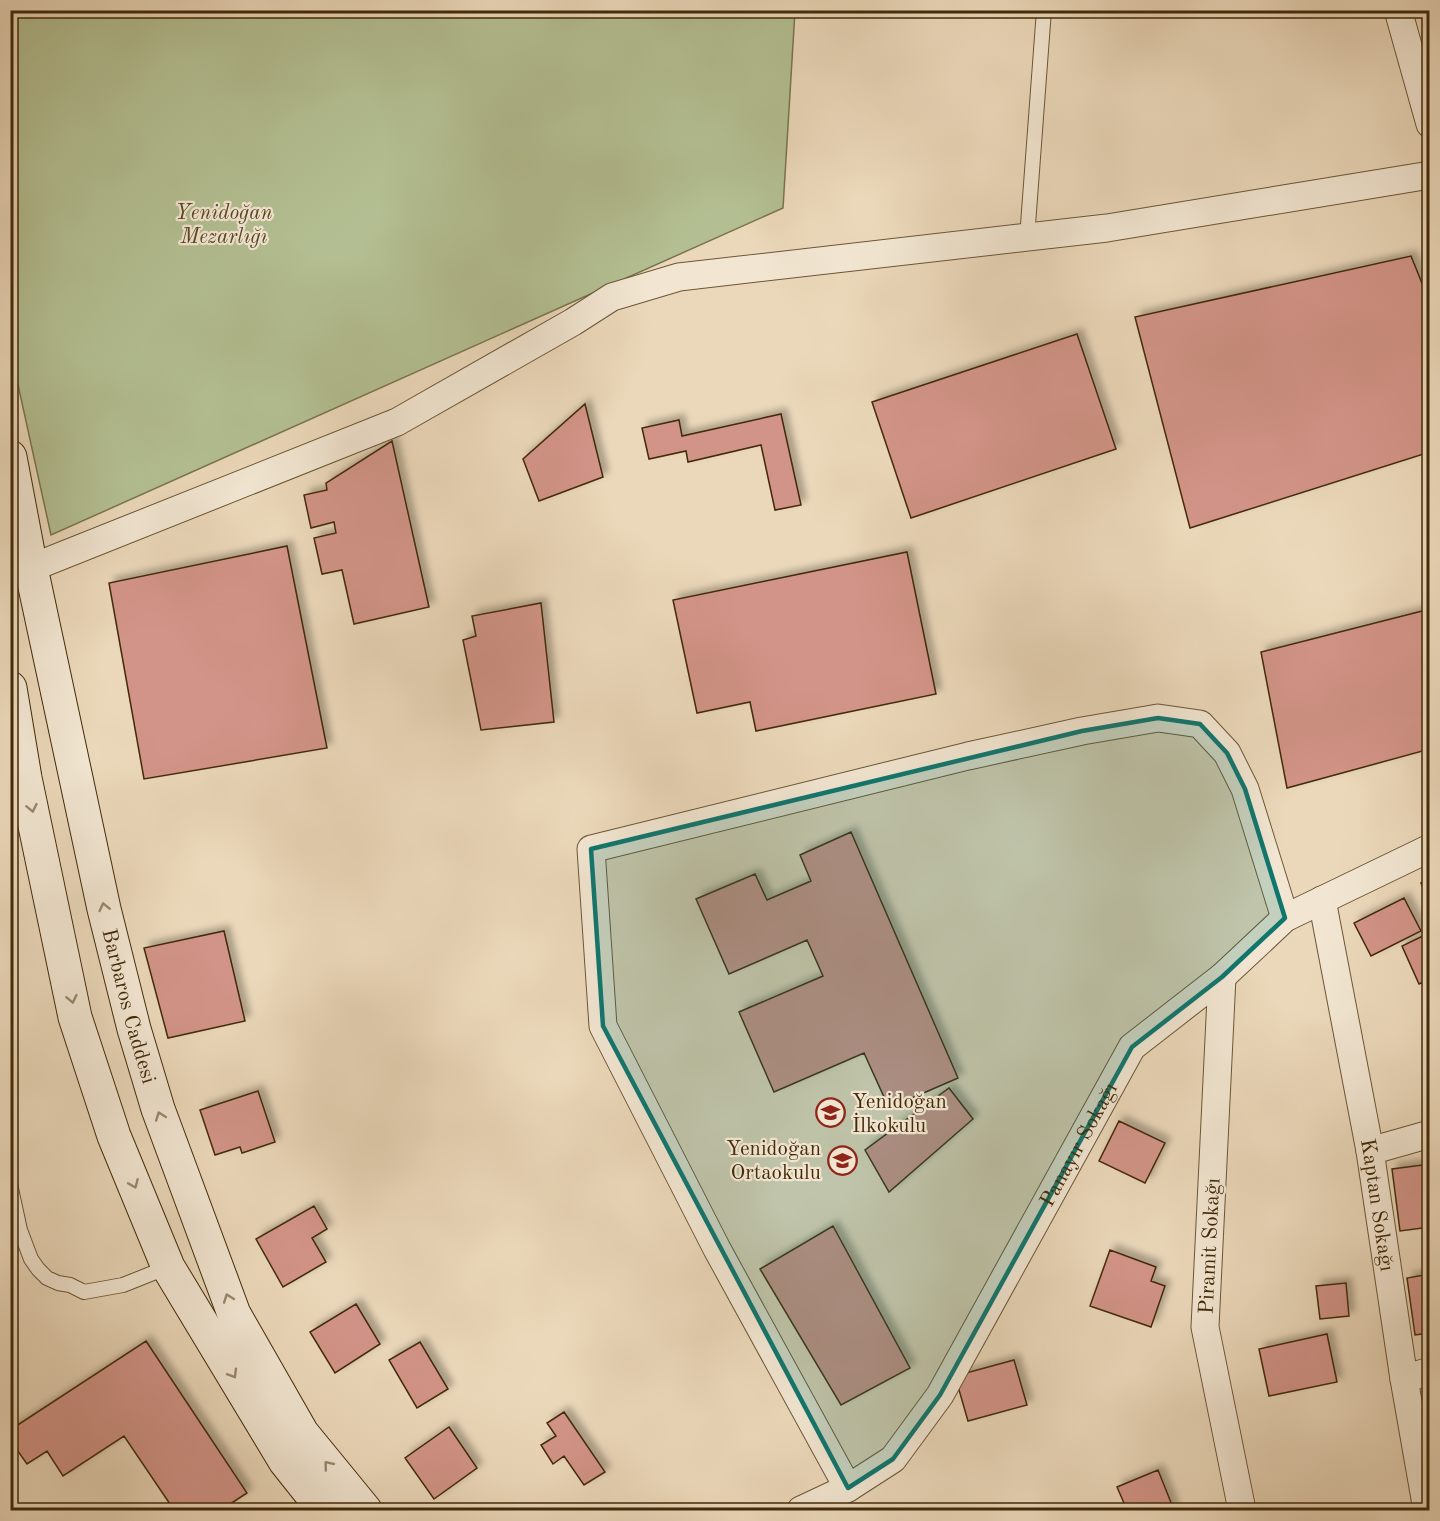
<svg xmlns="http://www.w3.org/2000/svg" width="1440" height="1521" viewBox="0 0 1440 1521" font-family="'Old Standard TT',serif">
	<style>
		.green { fill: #b3bf92; stroke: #7a744d; stroke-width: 1.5 }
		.building { fill: #d29488; stroke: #422a08; stroke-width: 1.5; filter: url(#shadow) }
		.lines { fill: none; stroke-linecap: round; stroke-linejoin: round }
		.service-casing { stroke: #6c5634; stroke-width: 16 }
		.minor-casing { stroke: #6c5634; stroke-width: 29 }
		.secondary-casing { stroke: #422a08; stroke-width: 35 }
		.service { stroke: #f2e6d2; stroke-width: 14 }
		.minor { stroke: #f2e6d2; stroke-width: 27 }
		.secondary { stroke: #f2e6d2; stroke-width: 33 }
		.oneway { stroke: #9a886d }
		.marked { fill: #0f766e; fill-opacity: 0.2; stroke: #0f766e; stroke-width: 4.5; stroke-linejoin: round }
		.labels { text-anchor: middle; stroke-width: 4.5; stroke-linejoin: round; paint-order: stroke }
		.park-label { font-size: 21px; font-style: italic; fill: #594824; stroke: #f2e6d2 }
		.street-label { font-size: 21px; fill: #422a08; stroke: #f2e6d2 }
		.poi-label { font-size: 21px; fill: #422a08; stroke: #f2e6d2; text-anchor: start }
	</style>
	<defs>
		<filter id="shadow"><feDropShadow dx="5.5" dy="-5.5" stdDeviation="3" flood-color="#0004"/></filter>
	</defs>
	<rect width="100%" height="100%" fill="#ebd8ba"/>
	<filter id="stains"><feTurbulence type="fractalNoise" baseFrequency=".00333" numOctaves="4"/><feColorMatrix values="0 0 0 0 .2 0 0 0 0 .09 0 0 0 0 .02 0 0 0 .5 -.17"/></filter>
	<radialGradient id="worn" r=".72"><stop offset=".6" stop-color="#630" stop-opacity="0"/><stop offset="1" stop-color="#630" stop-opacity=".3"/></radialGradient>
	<path class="green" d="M10,11H795L783,208L51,535L11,353Z"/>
	<path class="building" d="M1411,256L1430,303V452L1190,528L1135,317Z
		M1077,334L1116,449L911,518L872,402Z
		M585,404L603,477L539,501L523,459Z
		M781,414L801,505L775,510L761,445L688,462L686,451L649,459L642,428L679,420L682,436Z
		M392,441L429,607L354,624L342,570L322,574L314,538L336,533L334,522L311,528L304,495L327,490L326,483Z
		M287,546L327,748L144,779L109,583Z
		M907,552L936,694L756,731L750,702L697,713L673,600Z
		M541,603L554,722L481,730L463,640L476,636L472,616Z
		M1430,609V749L1287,788L1261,652Z
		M851,832L958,1078L889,1108L864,1053L774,1092L739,1012L823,976L807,940L729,974L696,899L755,874L767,900L811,881L800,855Z
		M1430,880V905L1421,883Z
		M1404,898L1421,931L1371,956L1354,923Z
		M224,931L245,1021L168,1038L144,948Z
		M1429,933L1430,979L1419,984L1402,946Z
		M949,1088L973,1119L889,1192L865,1150Z
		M258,1091L275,1142L242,1153L240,1147L215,1155L200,1110Z
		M1119,1121L1165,1143L1145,1183L1099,1161Z
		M1430,1164V1227L1400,1231L1392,1169Z
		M314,1206L327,1229L312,1238L326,1262L283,1287L256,1239Z
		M833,1226L910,1368L841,1405L760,1269Z
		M1110,1250L1156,1267L1151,1281L1165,1286L1151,1327L1090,1306Z
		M1430,1274V1333L1415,1335L1407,1278Z
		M1346,1283L1349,1316L1320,1319L1316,1286Z
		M356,1304L380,1344L335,1373L310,1332Z
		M1327,1334L1337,1382L1269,1396L1259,1349Z
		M146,1341L247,1493L221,1510H174L124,1436L63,1476L47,1451L27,1464L10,1440V1430Z
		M420,1342L448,1389L417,1408L389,1360Z
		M1014,1360L1027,1405L968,1421L955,1376Z
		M564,1412L605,1472L584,1485L564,1456L553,1464L541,1445L556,1436L547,1423Z
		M449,1427L477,1468L434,1499L405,1458Z
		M1158,1470L1174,1510H1127L1117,1487Z"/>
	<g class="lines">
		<defs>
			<path id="service" d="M1027,238L1044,10
				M10,1184L20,1230L31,1259L38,1269L47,1278L58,1283L70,1285L84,1292L123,1285L168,1267"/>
			<g id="minor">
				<path d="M1398,10L1430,124"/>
				<path d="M31,568L397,422L573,322L612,297L679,277L1107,228L1430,175"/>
				<path id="s1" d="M1322,900L1370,1151L1404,1379L1427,1510"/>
				<path d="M1222,977L1205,1327L1242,1510"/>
				<path d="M1370,1151L1430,1134"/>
				<path d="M1404,1379L1430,1371"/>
				<path d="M848,1488L717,1249L603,1026L591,849L968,756L1082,731L1158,718L1200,724L1227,753L1245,789L1285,918"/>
				<path id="s2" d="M801,1510L848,1488L893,1459L940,1395L1132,1047L1222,977L1285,918L1430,848"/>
			</g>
			<g id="secondary">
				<path id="s3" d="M10,457L31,568L104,909L134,1029L158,1109L234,1314L302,1433L365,1510"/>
				<path d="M10,688L25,778L75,1017L114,1136L168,1267L285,1461L324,1510"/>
			</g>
		</defs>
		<use href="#service" class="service-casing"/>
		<use href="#minor" class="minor-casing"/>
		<use href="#secondary" class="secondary-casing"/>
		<use href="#service" class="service"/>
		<use href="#minor" class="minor"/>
		<use href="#secondary" class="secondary"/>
	</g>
	<defs><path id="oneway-chevron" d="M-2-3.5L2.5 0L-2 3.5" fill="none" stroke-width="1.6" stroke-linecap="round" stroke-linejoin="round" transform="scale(1.5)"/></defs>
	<g class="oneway">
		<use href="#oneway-chevron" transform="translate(32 808) rotate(78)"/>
		<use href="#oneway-chevron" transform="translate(104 907) rotate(-103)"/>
		<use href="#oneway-chevron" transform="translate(72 999) rotate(78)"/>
		<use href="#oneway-chevron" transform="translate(160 1116) rotate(-110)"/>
		<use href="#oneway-chevron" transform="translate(134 1184) rotate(67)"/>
		<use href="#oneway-chevron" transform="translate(228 1298) rotate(-110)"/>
		<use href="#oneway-chevron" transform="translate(233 1374) rotate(59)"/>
		<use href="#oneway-chevron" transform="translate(328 1465) rotate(-129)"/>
	</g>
	<path class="marked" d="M1158,718L1200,724L1227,753L1245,789L1285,918L1222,977L1132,1047L940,1395L893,1459L848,1488L603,1026L591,849L1082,731Z"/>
	<defs>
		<symbol id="school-ring" viewBox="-11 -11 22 22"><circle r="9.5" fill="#f2e6d2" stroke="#8f2418" stroke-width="1.5"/><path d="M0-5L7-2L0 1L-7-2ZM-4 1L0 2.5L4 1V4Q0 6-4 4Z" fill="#8f2418"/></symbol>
	</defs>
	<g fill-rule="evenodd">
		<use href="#school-ring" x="814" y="1096" width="33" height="33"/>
		<use href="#school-ring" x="826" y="1144" width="33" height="33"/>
	</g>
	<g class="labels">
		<g class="park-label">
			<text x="224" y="219">Yenidoğan<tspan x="224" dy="24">Mezarlığı</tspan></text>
		</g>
		<g class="street-label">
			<text dy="7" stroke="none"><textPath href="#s3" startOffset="562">Barbaros Caddesi</textPath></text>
			<text dy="7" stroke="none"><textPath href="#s2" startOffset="471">Panayır Sokağı</textPath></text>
			<text dy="7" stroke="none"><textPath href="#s1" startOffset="310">Kaptan Sokağı</textPath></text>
			<text transform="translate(1209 1246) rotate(-87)" y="7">Piramit Sokağı</text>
		</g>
		<g class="poi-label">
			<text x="852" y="1108">Yenidoğan<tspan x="852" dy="24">İlkokulu</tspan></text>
			<text x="821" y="1155" text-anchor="end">Yenidoğan<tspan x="821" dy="24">Ortaokulu</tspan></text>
		</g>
	</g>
	<rect width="1440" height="1521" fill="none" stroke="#ebd8ba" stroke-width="36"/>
	<rect x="12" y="12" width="1416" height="1497" fill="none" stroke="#422a08" stroke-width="3"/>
	<rect x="18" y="18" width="1404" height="1485" fill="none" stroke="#422a08" stroke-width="1.5"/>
	<rect width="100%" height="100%" filter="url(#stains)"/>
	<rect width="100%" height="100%" fill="url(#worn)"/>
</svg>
